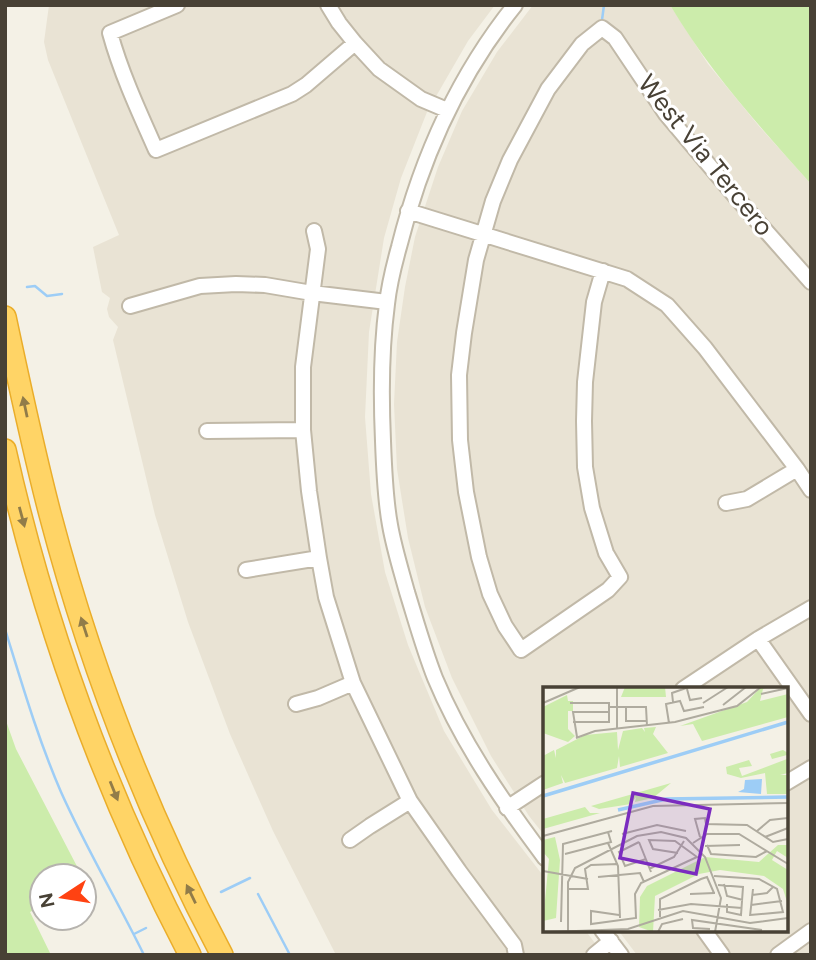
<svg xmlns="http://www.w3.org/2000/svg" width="816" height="960" viewBox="0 0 816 960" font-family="Figtree,sans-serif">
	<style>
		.residential { fill: #e9e3d4 }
		.green { fill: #ccecab }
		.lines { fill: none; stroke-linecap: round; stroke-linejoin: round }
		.stream { stroke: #9dcdf6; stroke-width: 2.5 }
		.minor-casing { stroke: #c1b9a8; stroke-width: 18 }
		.highway-casing { stroke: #eaad2a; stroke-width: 24 }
		.minor { stroke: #fff; stroke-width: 14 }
		.highway { stroke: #ffd466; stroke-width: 21 }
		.oneway { fill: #917c49 }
		.labels { text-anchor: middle; stroke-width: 6; stroke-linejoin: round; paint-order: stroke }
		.street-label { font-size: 26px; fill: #484135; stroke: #fff }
		.inset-river { fill: none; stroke: #9dcdf6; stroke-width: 3.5 }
		.inset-road { fill: none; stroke: #afab9f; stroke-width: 2 }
		.view { fill: #7b2cbf; fill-opacity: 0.15; stroke: #7b2cbf; stroke-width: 3.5 }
		.inset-edge { fill: none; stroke: #484135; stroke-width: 3.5 }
	</style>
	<rect width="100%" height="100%" fill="#f4f1e6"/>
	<path class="residential" d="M49,5H495L468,41L427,112L401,178L384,238L369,332L365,417L371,494L385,572L408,645L444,731L492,810L545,878V930H585L604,955H336L273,831L230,734L188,622L155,515L113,340L118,327L109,317L107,309L110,298L102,292L93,247L119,235L48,60L44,42Z
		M533,5H670L708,64L758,125L811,184V955H637L618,930H786V689H545V836L529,816L491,756L452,678L425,607L408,538L397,469L394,404L397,342L405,287L415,237L438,167L462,111L497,52Z"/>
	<path class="green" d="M670,5H811V184C760,127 709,71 670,5Z
		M5,718L16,749L82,876H42V906L30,912L51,955H5Z"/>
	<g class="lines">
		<path class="stream" d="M602,20L604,5
			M27,287L35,286L47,296L62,294
			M5,629C22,684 38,739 61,792C86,848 117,900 144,955
			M221,892L250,878
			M258,894L290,955
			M134,934L146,928"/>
		<defs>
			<path id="minor" d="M177,5L110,33C121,73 139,112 156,150L292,94L306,85L355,43
				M328,5L339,23L355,43L379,69L421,99L447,110
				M515,5C458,76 421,159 399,247C394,265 389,285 387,304C381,349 381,396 383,441C384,469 385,498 390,525C394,548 401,570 407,592C416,621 424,650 435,678C462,743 503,802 545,858
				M408,211L627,279L667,305L705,348L797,469L811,490
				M314,231L318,249L303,367V430L309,491L319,558L326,597L353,683L410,801L459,871L514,945L516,955
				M603,271L594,302L585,382L584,421L585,467L592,508L606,553L620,577L608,590L521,650L505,626L490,594L479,557L466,492L460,440L459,375L464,333L476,260L493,201L510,160L548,89L582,44L602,28L615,38L666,114L735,196L811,282
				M130,306L200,286L236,284L265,285L312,293L387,302
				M207,431L303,430
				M726,503L747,499L797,469
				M246,570L319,558
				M758,639L811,714
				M683,689L758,639L811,608
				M296,704L318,698L353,683
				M786,783L811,768
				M507,808L545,783
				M350,840L370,826L410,801
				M602,930L621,955
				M704,930L722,955
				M594,955L611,941
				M778,955L811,931"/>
			<path id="highway" d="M5,317C19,383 33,449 50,514C90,666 148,816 222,955
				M5,450C44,625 107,797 190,955"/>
		</defs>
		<use href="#minor" class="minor-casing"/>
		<use href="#highway" class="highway-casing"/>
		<use href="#minor" class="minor"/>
		<use href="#highway" class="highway"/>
	</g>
	<defs><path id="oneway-solid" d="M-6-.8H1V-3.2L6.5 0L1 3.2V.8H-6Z" transform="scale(1.75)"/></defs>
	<g class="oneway">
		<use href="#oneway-solid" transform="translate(25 407) rotate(-102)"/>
		<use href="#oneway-solid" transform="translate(22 517) rotate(75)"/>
		<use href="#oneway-solid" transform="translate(84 627) rotate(-108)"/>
		<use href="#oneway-solid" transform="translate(114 791) rotate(68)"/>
		<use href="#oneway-solid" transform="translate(191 894) rotate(-116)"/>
	</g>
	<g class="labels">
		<g class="street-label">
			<text transform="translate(706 155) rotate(51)" y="9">West Via Tercero</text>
		</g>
	</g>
	<g transform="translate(543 687)">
		<rect width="245" height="245" fill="#f4f1e6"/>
		<path d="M82,0H122L123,10H78ZM218,0H227L220,2L217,14L245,7V30L159,54L150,37L137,39L204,15ZM24,8L25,14H30V24H25V42L32,49L25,55L0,46V20ZM113,40L110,47L125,66L77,80L76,69L74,81L22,96L18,88L20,96L0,103V69L11,63L13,71V63L42,48L74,45L75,63L80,44L99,41L102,45L101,41ZM240,63L245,66V86L237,88H245V107H224L222,86L198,91L184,87L183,80L206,73L209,79L196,81L199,89L244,72V68L229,72L227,67ZM128,96L110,111L92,115L93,110L88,117L56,122L48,119ZM42,120L47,126H57L0,142V132ZM12,150L17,173L13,231L0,234L6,172L0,165V153ZM235,158H245V171L234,164L229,173L245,183V218L240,202L221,189L177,183L156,187L112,209L110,245L96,240L97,210L104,199L162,170L216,175Z" fill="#ccecab"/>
		<path d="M219,92L218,107L195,105L201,102L202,93Z" fill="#9dcdf6"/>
		<path class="inset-river" d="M0,109L245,35M75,123L123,112L245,110"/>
		<path class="inset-road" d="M74,0V42M144,2L147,13L159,11M218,7L245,1M130,15L129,6L146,0M0,16L37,0M27,16H66V35H30M160,16L185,0M180,18L203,0M66,20H103L104,39M83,20V34H104M126,36L123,17L137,14L141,24L161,20M34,50L30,25H66M33,51L52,44L132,35L194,19L218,0M214,144L227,133L245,131M79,147L114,138L143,144M0,149L110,119L245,116M157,150L152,132L162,131L163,137L204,138L230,155L245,152M222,150L245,141M96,155L76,165L82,179L103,172M96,155L108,185M65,156L75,179L77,231M150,156L164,147H196L245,177M164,158L168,167L213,170L224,164M162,159L197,158M22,167L68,155L65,145M106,182L131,170L141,154M0,184L45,192M171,189L216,192L234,202L240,225L207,228M55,190L97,186L101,195M181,197L184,209L200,213M175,198L200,200L198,228L184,225V217M25,202H45L42,182L48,178L75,177M147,207L172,206M209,208L224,206L230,200M208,218L239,214M115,223L148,217L199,221M76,228L48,224V237L93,231L92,207L98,196L154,170L132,154L106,153L110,162L135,166M207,229L210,202M117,230V212L158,192L164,190L171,206M18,235L20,157L69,144M167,242L150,241L149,233L219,243M7,245L85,242L140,224L207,236L245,231M25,245V195L32,181L94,149L118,145L143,151L162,170L178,211L172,245M115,245L119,237L140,232"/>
		<path class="view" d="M90,106L167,122L153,187L77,171Z"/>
		<rect width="245" height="245" class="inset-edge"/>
	</g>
	<rect width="816" height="960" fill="none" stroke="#484135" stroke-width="14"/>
	<g transform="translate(63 897) rotate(258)"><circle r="33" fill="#ffffff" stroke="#b6b3ae" stroke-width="2"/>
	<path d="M0-5L12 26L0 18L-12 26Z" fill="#ff4212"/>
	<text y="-10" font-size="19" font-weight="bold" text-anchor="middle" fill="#484135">N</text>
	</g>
</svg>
